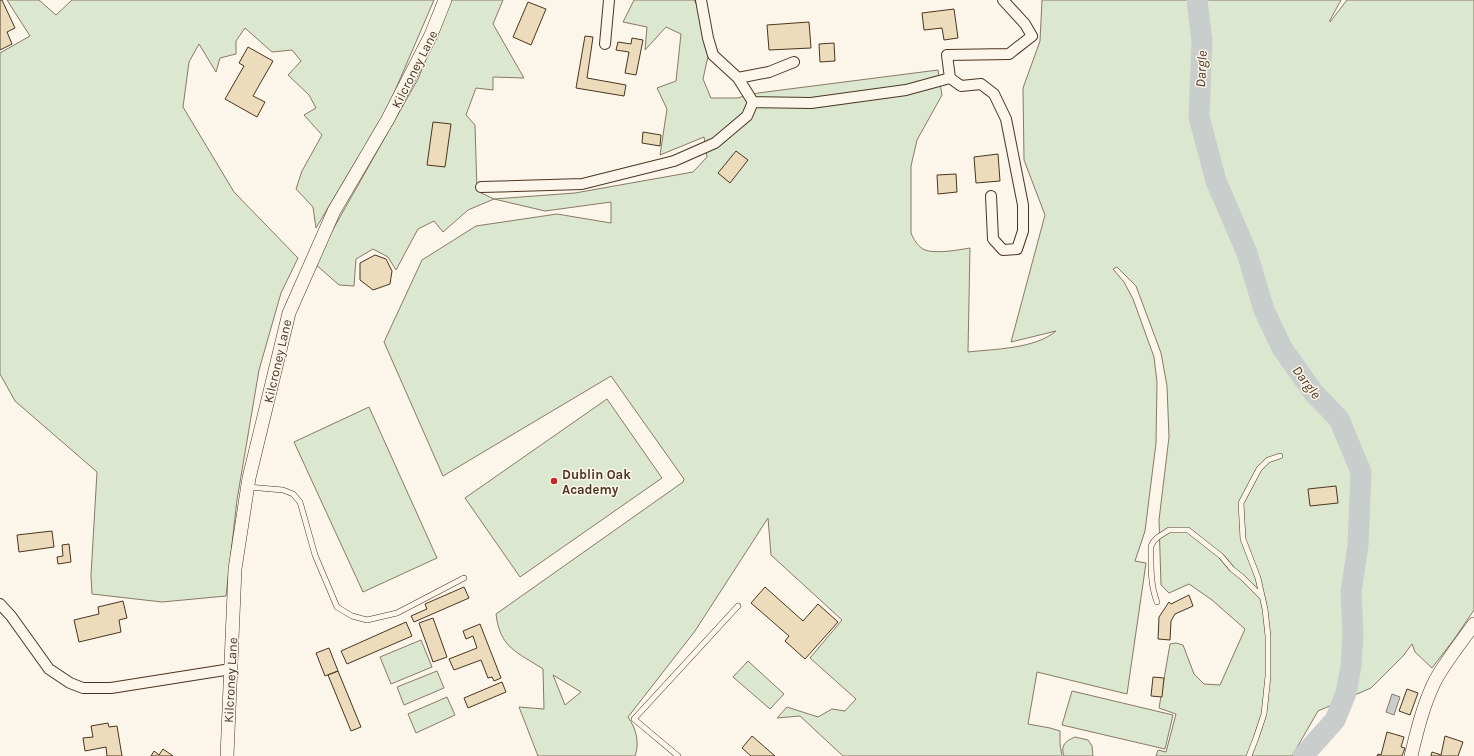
<svg xmlns="http://www.w3.org/2000/svg" width="1474" height="756" viewBox="0 0 1474 756" font-family="Karla,sans-serif">
	<style>
		.green { fill: #dce7d0; stroke: #887966; fill-rule: evenodd }
		.water { fill: #c9cecd; stroke: #887966 }
		.lines { fill: none; stroke-linecap: round; stroke-linejoin: round }
		.river { stroke: #c9cecd; stroke-width: 21 }
		.building { fill: #ecdcbc; stroke: #4a3520 }
		.service-casing { stroke: #4a3520; stroke-width: 6 }
		.minor-casing { stroke: #4a3520; stroke-width: 12 }
		.tertiary-casing { stroke: #4a3520; stroke-width: 14 }
		.service { stroke: #fbf6e9; stroke-width: 5 }
		.minor { stroke: #fbf6e9; stroke-width: 10 }
		.tertiary { stroke: #fbf6e9; stroke-width: 13 }
		.poi-dot { fill: #c62828; stroke: #fbf6e9; stroke-width: 1.5 }
		.labels { text-anchor: middle; stroke-width: 3; stroke-linejoin: round; paint-order: stroke }
		.street-label { font-size: 13px; fill: #4a3520; stroke: #fbf6e9 }
		.poi-label { font-size: 13px; font-weight: bold; fill: #4a3520; stroke: #fbf6e9; text-anchor: start }
		.water-label { font-size: 14px; font-style: italic; fill: #4a3520; stroke: #fbf6e9 }
	</style>
	<rect width="100%" height="100%" fill="#fbf6e9"/>
	<path class="green" d="M7,0H39L56,15L72,0H434L388,107L316,228L313,207L296,189L302,171L322,135L304,115L316,108L309,95L288,75L301,61L292,50L272,52L245,28L236,41V54L220,58L216,72L199,44L189,62L183,107L234,192L298,258L281,293L259,370L237,500L226,596L162,602L92,594L91,575L97,472L15,401L0,374V53L30,36Z
		M450,0H503L493,24L524,78L493,77V90L476,88L466,115L475,125L477,191L494,199L575,193L693,172L707,157L704,137L660,155L667,109L657,88L676,81L681,34L666,27L645,50L647,27L623,22L634,0H694L698,7L709,52L703,79L711,98H737L758,93L938,70L942,95L917,140L911,166V233C914,240 918,247 925,250C936,254 958,250 970,248L968,352C994,349 1035,349 1056,331L1011,342L1045,215L1024,160L1023,88L1040,41L1042,0H1341L1330,20V22L1347,0H1474V610L1455,638L1432,668L1415,652L1412,644L1403,656L1371,688L1318,711L1292,756H1156L1158,750L1166,752L1176,714L1159,708L1170,644L1176,643L1183,645L1194,674L1204,684L1220,685L1245,629L1212,600L1189,584L1169,593L1161,585L1159,520L1169,437L1167,386L1161,353L1136,286L1117,267L1113,269L1124,282L1133,299L1154,357L1157,382L1156,443L1145,531L1135,561L1146,563L1127,694L1037,672L1028,724L1050,728L1060,731V744L1062,756H843L800,716L777,718L787,707L818,717L832,709L845,711L856,699L810,658L842,620L771,555L768,518L695,631L628,717C636,728 640,743 635,756H538L519,707L544,709L543,669C517,652 500,648 496,614L683,482L684,479L611,376L443,476L384,342L422,260L476,226L557,214L611,223V202L545,211L494,199L468,210L443,232L434,221L418,229L396,270L388,257L373,249L356,259L354,286L339,285L314,263L418,79ZM553,675L581,692L565,705Z
		M607,399L662,478L520,577L465,498Z
		M369,407L437,558L363,592L294,442Z
		M421,640L432,667L391,684L380,657Z
		M748,661L784,694L770,709L733,677Z
		M437,671L444,688L404,705L397,687Z
		M1072,691L1173,715L1165,749L1062,725Z
		M447,697L455,715L416,733L408,714Z
		M1075,737L1088,740L1092,746L1093,756H1064C1060,745 1066,741 1075,737Z"/>
	<path class="water" d="M1392,694L1400,697L1394,715L1386,712Z"/>
	<g class="lines">
		<path class="river" d="M1197,0L1202,42L1199,117L1216,181L1247,253L1264,310L1282,348L1313,392L1339,419L1361,472L1358,545L1351,592L1353,634L1351,666L1346,693L1335,720L1303,756"/>
	</g>
	<path class="building" d="M0,0H2L15,28L7,32L12,44L0,50Z
		M528,2L546,9L531,45L513,37Z
		M954,9L958,38L944,40L942,28L924,30L922,13Z
		M809,22L811,48L769,50L767,25Z
		M585,36L593,37L587,78L626,85L624,96L576,88Z
		M632,38L643,40L636,75L625,73L629,52L616,50L618,42L631,44Z
		M834,43L835,61L820,62L819,44Z
		M248,47L273,61L253,96L265,102L257,117L225,99L244,66L239,63Z
		M433,122L451,124L445,167L427,165Z
		M643,132L661,135L660,146L642,143Z
		M736,151L748,160L730,183L718,173Z
		M998,154L1000,181L976,183L974,157Z
		M956,174L957,192L938,194L937,175Z
		M375,255L386,259L392,271L390,284L373,290L360,280V263Z
		M1336,486L1338,503L1310,506L1308,489Z
		M52,531L54,547L19,552L17,535Z
		M69,544L71,562L58,564L57,557L63,556L62,545Z
		M464,587L469,598L414,622L411,616L427,609L425,604Z
		M765,587L803,621L818,604L838,622L805,659L785,641L789,636L751,603Z
		M1189,595L1193,606L1175,614L1171,621L1170,640L1158,639L1159,617L1169,602L1171,604Z
		M123,601L127,618L119,620L121,632L79,642L74,620L99,614L98,607Z
		M433,618L447,657L433,662L419,623Z
		M406,622L412,636L347,664L341,651Z
		M480,624L501,678L494,681L492,677L488,678L481,660L454,670L449,659L477,648L473,636L466,639L463,631Z
		M329,648L338,671L325,676L316,653Z
		M338,671L361,727L351,731L328,675Z
		M1153,677L1164,678L1162,697L1151,696Z
		M502,682L506,692L468,708L464,698Z
		M1407,689L1418,693L1410,715L1399,711Z
		M108,723L109,727L117,726L122,756H107L106,747L85,751L83,738L93,737L91,726Z
		M1387,732L1404,737L1401,747L1405,748L1402,756H1377L1378,754L1381,755Z
		M752,736L775,756H751L742,748Z
		M1445,736L1463,742L1458,756H1431L1432,752L1441,755Z
		M163,749L173,756H151L154,751L159,755Z"/>
	<g class="lines">
		<defs>
			<path id="service" d="M249,487L283,490L293,494L300,502L315,555L337,607L352,616L367,620L397,613L464,578
				M1157,602C1150,584 1151,565 1151,546L1154,541L1158,537L1169,530H1188L1221,556L1232,569L1242,577L1262,597
				M678,756L634,719L738,606
				M1249,756L1256,738L1264,714L1268,676V636L1265,609L1258,578L1243,539L1241,503L1259,469L1268,460L1280,456"/>
			<path id="minor" d="M605,44L609,0
				M738,78L769,72L794,62
				M753,102L811,103L906,90L950,78
				M481,187L582,184L674,161L715,143L747,116L753,102L738,78L713,55L708,38L701,0
				M991,196L993,239L1003,250L1017,249L1023,231V205L1006,119L994,94L981,84L961,86L950,78L947,55L1009,54L1032,36L1025,24L1003,0
				M0,604L11,616L49,669L70,683L83,688H111L231,669"/>
			<path id="tertiary" d="M227,756L235,569L249,478L289,313L334,211L388,119L431,35L445,0
				M1411,756C1417,731 1423,706 1434,683C1444,663 1461,643 1474,624"/>
		</defs>
		<use href="#service" class="service-casing"/>
		<use href="#minor" class="minor-casing"/>
		<use href="#tertiary" class="tertiary-casing"/>
		<use href="#service" class="service"/>
		<use href="#minor" class="minor"/>
		<use href="#tertiary" class="tertiary"/>
	</g>
	<circle class="poi-dot" cx="554" cy="481" r="4"/>
	<g class="labels">
		<g class="street-label">
			<text transform="translate(414 69) rotate(-63)" y="5">Kilcroney Lane</text>
			<text transform="translate(277 361) rotate(-77)" y="5">Kilcroney Lane</text>
			<text transform="translate(230 680) rotate(-87)" y="5">Kilcroney Lane</text>
		</g>
		<g class="poi-label">
			<text x="562" y="479">Dublin Oak<tspan x="562" dy="15">Academy</tspan></text>
		</g>
		<g class="water-label">
			<text transform="translate(1201 69) rotate(-87)" y="5">Dargle</text>
			<text transform="translate(1307 382) rotate(53)" y="5">Dargle</text>
		</g>
	</g>
</svg>
